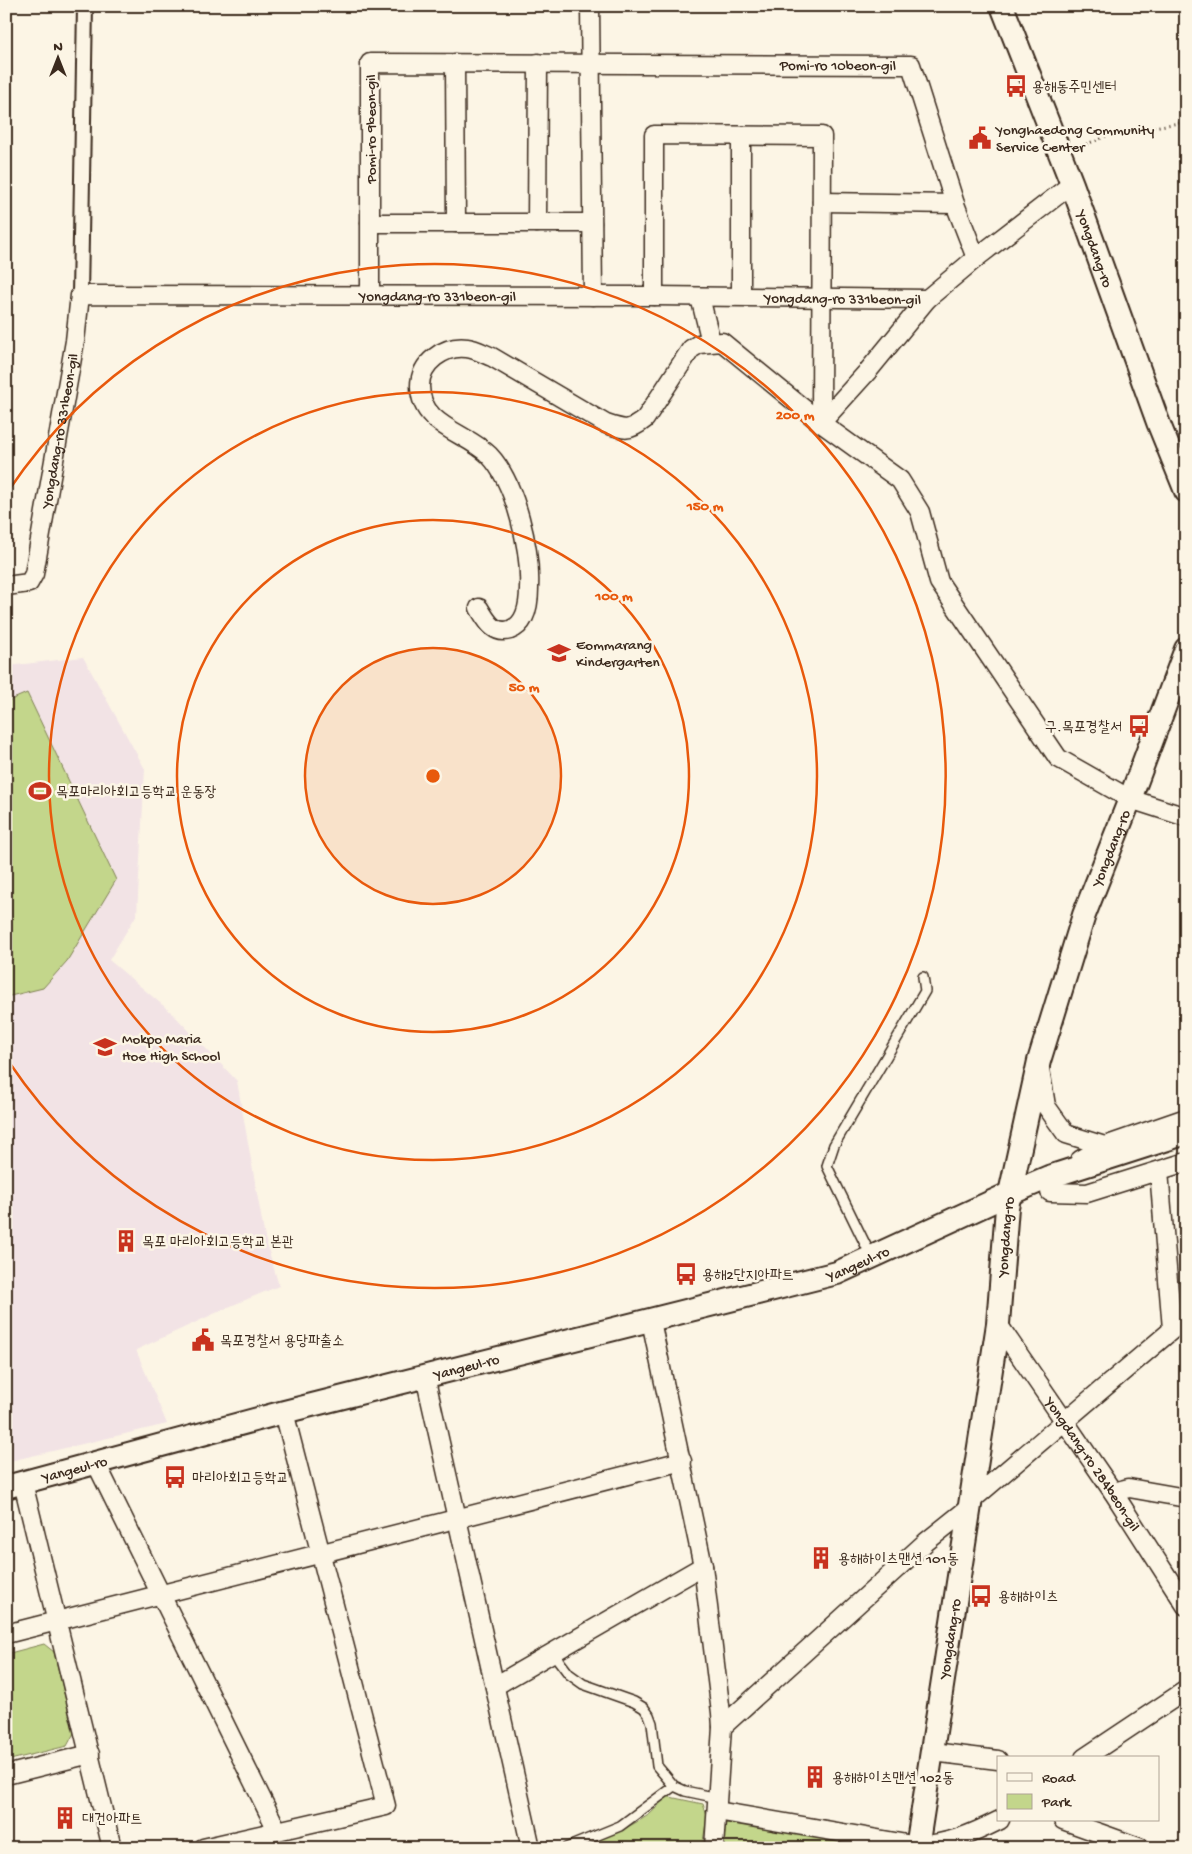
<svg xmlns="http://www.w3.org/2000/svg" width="1192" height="1854" viewBox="0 0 1192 1854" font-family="'Gochi Hand','Poor Story',sans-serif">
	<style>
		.built { fill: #f2e3e5 }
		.green { fill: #c3d68b; stroke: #7f8054 }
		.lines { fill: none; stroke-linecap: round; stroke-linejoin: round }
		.service-casing { stroke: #3b2a1e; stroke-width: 12 }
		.pedestrian-casing { stroke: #3b2a1e; stroke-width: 18 }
		.minor-casing { stroke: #3b2a1e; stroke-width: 21 }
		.tertiary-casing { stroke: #3b2a1e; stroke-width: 26 }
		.path { stroke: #3b2a1e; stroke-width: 3; stroke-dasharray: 1 4; stroke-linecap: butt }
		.service { stroke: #fcf5e5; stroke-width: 9 }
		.pedestrian { stroke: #fcf5e5; stroke-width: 14 }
		.minor { stroke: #fcf5e5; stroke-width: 18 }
		.tertiary { stroke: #fcf5e5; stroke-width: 22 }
		.ring { fill: none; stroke: #e8590c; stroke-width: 2.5 }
		.labels { text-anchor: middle; stroke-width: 5; stroke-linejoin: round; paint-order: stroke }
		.street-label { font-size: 15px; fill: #3b2a1e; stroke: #fcf5e5 }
		.poi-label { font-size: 15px; fill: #3b2a1e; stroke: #fcf5e5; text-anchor: start }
		.centre { fill: #e8590c; stroke: #fcf5e5; stroke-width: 2.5 }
		.ring-label { font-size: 15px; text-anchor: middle; font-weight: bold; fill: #e8590c; stroke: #fcf5e5; stroke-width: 5; stroke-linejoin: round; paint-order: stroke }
	</style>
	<rect width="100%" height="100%" fill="#fcf5e5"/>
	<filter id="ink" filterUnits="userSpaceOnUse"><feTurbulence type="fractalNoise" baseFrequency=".02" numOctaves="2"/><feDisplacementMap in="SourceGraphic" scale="10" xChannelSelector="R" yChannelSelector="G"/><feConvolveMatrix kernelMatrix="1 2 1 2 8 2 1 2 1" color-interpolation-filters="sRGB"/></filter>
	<g filter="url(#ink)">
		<path class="built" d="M83,657L145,769L137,914L109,960L172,1013L237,1081L265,1238L279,1286L233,1305L136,1350L167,1424L6,1462V662L8,666Z"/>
		<path class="green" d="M27,693L116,880L67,961L43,988L6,997V702Z
			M44,1644L54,1652L74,1733L67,1746L6,1761V1654Z
			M665,1796L703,1804L707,1816L702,1848H572C598,1838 627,1830 650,1814C656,1809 661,1802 665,1796Z
			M726,1823L919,1848H723Z"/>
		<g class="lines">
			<defs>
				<path id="service" d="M871,1256L827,1166L834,1145L925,991L923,977
					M553,1653L569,1674L583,1684L634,1702L644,1708L649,1715L652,1723L657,1766L674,1786L685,1791L718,1798
					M566,1848L620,1826L674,1786"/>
				<path id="pedestrian" d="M80,295L85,6"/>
				<g id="minor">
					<path d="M590,6L593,296"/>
					<path d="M455,63L456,223"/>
					<path d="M822,202L955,204"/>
					<path d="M370,223H592"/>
					<path d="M537,223L538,63"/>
					<path id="s1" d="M370,295V63L911,65L955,204L976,258"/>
					<path d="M654,296V135L822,136L821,423"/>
					<path d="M741,296V136"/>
					<path d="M700,297L711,342"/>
					<path d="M821,423L868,371L927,299"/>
					<path id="s2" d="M6,586L29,583L34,574L75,341L80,295L654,296L927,299L976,258L1072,184"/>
					<path d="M479,608C486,619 493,635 510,630C527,624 529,603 529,588C531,551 516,483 489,455C466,432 420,426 420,386C420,363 444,345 467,348C476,349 484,354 492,357L606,424C624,430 629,432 645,419L691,349L699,344L722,342L821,423L900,480L920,512L939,582L1058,758L1130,799L1186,817"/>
					<path d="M1040,1069L1046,1106L1066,1134L1105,1146"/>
					<path d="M1080,1160L1105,1146L1186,1118"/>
					<path d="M1159,1171L1172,1329"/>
					<path d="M1050,1192L1087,1193L1186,1162"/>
					<path d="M651,1321L703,1566L721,1713L722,1727L714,1848"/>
					<path id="s3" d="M998,1324L1113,1492L1186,1606"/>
					<path d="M425,1376L531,1848"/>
					<path d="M96,1463L277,1830"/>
					<path d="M23,1483L112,1848"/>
					<path d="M1113,1492L1129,1488L1186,1498"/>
					<path d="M972,1500L1186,1318"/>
					<path d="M6,1634L682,1461"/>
					<path d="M495,1686L703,1566"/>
					<path d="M722,1727L926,1542L971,1506"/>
					<path d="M933,1752L998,1760"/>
					<path d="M1084,1758L1186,1690"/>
					<path d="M6,1775L90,1754"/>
					<path d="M717,1811L918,1846C951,1843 970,1835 1000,1820"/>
					<path d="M1063,1820L1141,1848"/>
					<path d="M203,1848L386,1806L284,1412"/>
				</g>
				<g id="tertiary">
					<path id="s4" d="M1002,6L1072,184L1158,422L1186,491"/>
					<path id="s5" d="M6,1487L284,1412L837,1273L1011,1193L1049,1177L1186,1133"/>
					<path id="s6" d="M917,1848L998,1324L1007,1207L1039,1061L1084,915L1130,799L1186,649"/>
				</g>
			</defs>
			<use href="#service" class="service-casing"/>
			<use href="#pedestrian" class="pedestrian-casing"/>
			<use href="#minor" class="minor-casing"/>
			<use href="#tertiary" class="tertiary-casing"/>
			<path class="path" d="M1077,148L1114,133L1186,122"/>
			<use href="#service" class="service"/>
			<use href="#pedestrian" class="pedestrian"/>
			<use href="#minor" class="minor"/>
			<use href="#tertiary" class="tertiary"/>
		</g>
	</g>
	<circle cx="433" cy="776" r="128" fill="#e8590c" fill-opacity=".12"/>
	<g class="ring">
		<circle cx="433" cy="776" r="128"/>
		<circle cx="433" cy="776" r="256"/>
		<circle cx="433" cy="776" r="384"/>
		<path d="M9 490A512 512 0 1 1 9 1062"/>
	</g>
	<defs>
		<symbol id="bus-bare" viewBox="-9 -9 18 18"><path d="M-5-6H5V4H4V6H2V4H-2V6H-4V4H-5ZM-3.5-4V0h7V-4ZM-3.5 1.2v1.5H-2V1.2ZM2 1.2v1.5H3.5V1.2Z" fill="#c8321e" stroke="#fcf5e5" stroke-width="2.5" paint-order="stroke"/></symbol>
		<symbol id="civic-bare" viewBox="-9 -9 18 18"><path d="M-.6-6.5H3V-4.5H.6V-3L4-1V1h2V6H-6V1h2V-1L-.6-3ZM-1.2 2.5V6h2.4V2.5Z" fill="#c8321e" stroke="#fcf5e5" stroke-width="2.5" paint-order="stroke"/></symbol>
		<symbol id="school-bare" viewBox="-9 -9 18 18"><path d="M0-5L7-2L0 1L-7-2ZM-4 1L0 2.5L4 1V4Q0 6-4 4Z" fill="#c8321e" stroke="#fcf5e5" stroke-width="2.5" paint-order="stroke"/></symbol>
		<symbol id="stadium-bare" viewBox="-9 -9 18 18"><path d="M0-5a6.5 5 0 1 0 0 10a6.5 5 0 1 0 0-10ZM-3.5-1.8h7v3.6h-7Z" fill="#c8321e" stroke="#fcf5e5" stroke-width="2.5" paint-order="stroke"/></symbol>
		<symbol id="building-bare" viewBox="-9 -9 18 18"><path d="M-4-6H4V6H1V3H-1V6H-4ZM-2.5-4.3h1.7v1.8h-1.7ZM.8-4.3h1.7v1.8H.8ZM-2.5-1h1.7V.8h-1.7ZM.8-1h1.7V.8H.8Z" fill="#c8321e" stroke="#fcf5e5" stroke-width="2.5" paint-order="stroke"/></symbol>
	</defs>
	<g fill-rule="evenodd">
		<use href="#bus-bare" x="1000" y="70" width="32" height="32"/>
		<use href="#civic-bare" x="964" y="122" width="32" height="32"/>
		<use href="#school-bare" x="543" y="637" width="32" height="32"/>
		<use href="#bus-bare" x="1123" y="710" width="32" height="32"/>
		<use href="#stadium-bare" x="24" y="775" width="32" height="32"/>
		<use href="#school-bare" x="89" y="1031" width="32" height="32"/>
		<use href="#building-bare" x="110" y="1225" width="32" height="32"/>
		<use href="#bus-bare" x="670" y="1258" width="32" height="32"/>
		<use href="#civic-bare" x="187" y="1324" width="32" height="32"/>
		<use href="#bus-bare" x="159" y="1461" width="32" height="32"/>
		<use href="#building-bare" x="805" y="1542" width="32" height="32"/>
		<use href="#bus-bare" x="965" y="1580" width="32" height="32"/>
		<use href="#building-bare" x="799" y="1761" width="32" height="32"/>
		<use href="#building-bare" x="49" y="1802" width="32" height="32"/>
	</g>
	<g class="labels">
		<g class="street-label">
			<text dy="5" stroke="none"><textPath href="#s1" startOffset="700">Pomi-ro 10beon-gil</textPath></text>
			<text transform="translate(370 129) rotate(-90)" y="5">Pomi-ro 9beon-gil</text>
			<text dy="5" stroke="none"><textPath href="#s4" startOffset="260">Yongdang-ro</textPath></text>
			<text dy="5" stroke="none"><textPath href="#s2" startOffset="674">Yongdang-ro 331beon-gil</textPath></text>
			<text dy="5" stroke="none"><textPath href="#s2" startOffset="1079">Yongdang-ro 331beon-gil</textPath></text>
			<text dy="5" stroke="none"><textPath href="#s2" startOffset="179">Yongdang-ro 331beon-gil</textPath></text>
			<text dy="5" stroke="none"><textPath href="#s6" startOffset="1022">Yongdang-ro</textPath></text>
			<text dy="5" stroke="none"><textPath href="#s6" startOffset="618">Yongdang-ro</textPath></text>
			<text dy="5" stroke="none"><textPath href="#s5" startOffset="881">Yangeul-ro</textPath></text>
			<text dy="5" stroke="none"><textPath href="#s5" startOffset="476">Yangeul-ro</textPath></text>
			<text dy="5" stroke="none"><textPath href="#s3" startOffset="169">Yongdang-ro 284beon-gil</textPath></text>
			<text dy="5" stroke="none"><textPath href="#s5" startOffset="71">Yangeul-ro</textPath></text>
			<text dy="5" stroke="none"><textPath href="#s6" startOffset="212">Yongdang-ro</textPath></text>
		</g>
		<g class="poi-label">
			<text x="1032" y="91">용해동주민센터</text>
			<text x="996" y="134">Yonghaedong Community<tspan x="996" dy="17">Service Center</tspan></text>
			<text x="576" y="649">Eommarang<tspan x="576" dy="17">Kindergarten</tspan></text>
			<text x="1122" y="731" text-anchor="end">구.목포경찰서</text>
			<text x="56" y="796">목포마리아회고등학교 운동장</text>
			<text x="122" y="1043">Mokpo Maria<tspan x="122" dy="17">Hoe High School</tspan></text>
			<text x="142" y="1246">목포 마리아회고등학교 본관</text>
			<text x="702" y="1279">용해2단지아파트</text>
			<text x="220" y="1345">목포경찰서 용당파출소</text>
			<text x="192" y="1482">마리아회고등학교</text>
			<text x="838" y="1563">용해하이츠맨션 101동</text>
			<text x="998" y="1601">용해하이츠</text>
			<text x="832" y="1782">용해하이츠맨션 102동</text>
			<text x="82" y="1823">대건아파트</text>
		</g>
	</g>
	<circle cx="433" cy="776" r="8" class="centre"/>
	<g class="ring-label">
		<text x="795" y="419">200 m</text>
		<text x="705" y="510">150 m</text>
		<text x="614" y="600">100 m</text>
		<text x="524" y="691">50 m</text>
	</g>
	<rect width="1192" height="1854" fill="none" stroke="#fcf5e5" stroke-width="25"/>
	<rect x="12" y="12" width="1167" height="1829" fill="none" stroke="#3b2a1e" stroke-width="2" filter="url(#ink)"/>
	<rect x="997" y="1756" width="162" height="65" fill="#fcf5e5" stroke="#afa495"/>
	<rect x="1007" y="1773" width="25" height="8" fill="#fcf5e5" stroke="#afa495"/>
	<text x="1042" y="1782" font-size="15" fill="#3b2a1e">Road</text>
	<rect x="1007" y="1794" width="25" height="15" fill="#c3d68b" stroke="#afa495"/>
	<text x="1042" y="1806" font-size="15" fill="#3b2a1e">Park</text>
	<g transform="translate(58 58)" stroke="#fcf5e5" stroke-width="4" paint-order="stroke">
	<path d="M0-4L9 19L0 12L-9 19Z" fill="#3b2a1e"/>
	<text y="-8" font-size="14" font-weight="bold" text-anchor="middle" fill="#3b2a1e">N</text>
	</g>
</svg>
